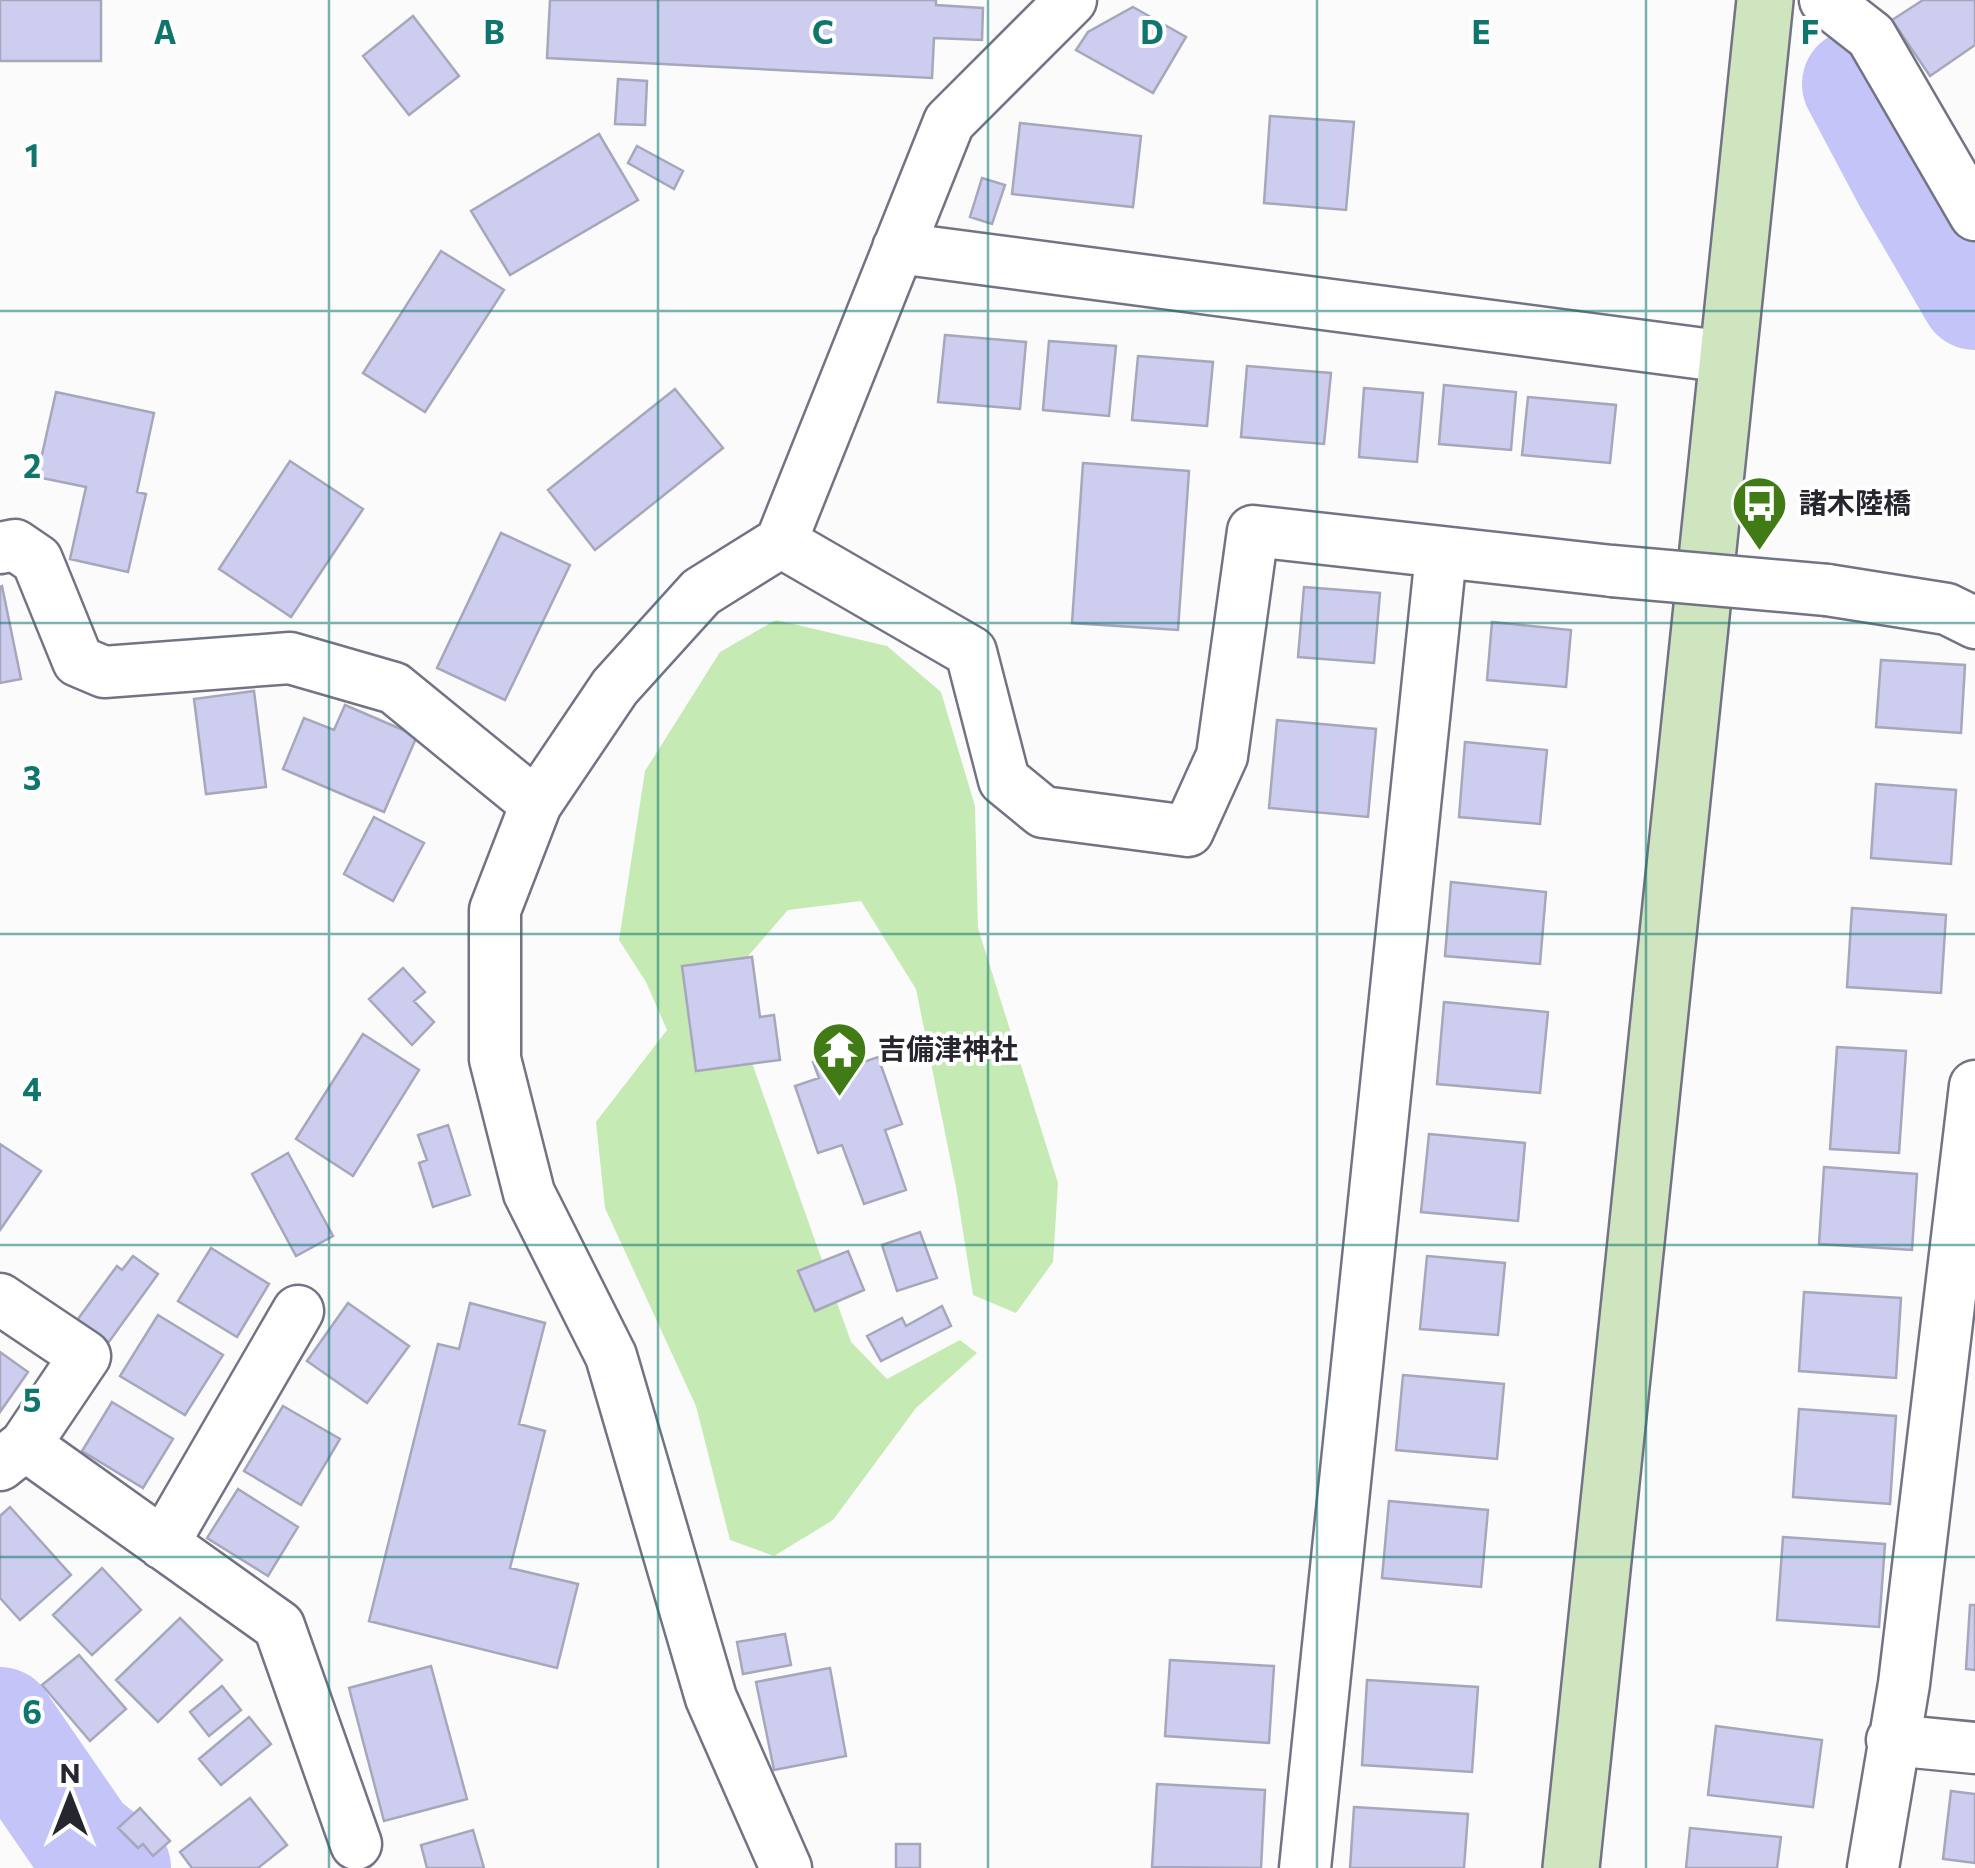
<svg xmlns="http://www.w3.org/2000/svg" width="1975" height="1868" viewBox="0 0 1975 1868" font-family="Commissioner,'Noto Sans JP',sans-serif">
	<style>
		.green { fill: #c5eab3 }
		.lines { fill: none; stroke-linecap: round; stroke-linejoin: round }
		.river { stroke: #c4c4f8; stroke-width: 110 }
		.building { fill: #cdcdf0; stroke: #a7a7bc; stroke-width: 2.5 }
		.street-casing { stroke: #737386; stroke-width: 55 }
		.secondary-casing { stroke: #737386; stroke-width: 60 }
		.street { stroke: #fff; stroke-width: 50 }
		.secondary { stroke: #cee5bf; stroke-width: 55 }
		.street-bridge-casing { stroke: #737386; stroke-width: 55; stroke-linecap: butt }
		.street-bridge { stroke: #fff; stroke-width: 50 }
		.grid { fill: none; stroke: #0f766e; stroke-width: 2.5; stroke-opacity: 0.55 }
		.labels { text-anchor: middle; stroke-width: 8; stroke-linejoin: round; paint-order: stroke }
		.poi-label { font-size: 28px; font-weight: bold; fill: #26262f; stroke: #fff; text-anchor: start }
		.grid-label { font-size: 32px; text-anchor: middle; font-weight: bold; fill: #0f766e; stroke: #fff; stroke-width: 8; stroke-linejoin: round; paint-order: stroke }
	</style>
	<rect width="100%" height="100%" fill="#fbfbfb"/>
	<path class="green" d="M776,620L887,646L941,692L975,806L978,928L1058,1183L1053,1262L1016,1313L973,1295L956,1187L916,989L861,901L788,910L724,984L851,1342L887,1379L960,1340L977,1353L916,1408L833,1520L774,1556L730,1540L696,1406L605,1208L596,1122L667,1030L646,982L619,940L645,771L720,652Z"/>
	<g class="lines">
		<path class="river" d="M1857,84L1908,180L1975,295
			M0,1722L82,1841L116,1868"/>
	</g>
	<path class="building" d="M0,0H101V61H0Z
		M550,0H936V5L983,8L982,40L934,38L932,78L547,58Z
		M1923,0H1975V45L1930,76L1892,20Z
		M1133,7L1186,37L1153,93L1076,50L1088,32Z
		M413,16L459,76L409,115L363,56Z
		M618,79L647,81L645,125L615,124Z
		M1270,116L1354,122L1346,210L1264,203Z
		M1020,123L1141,136L1133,207L1012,194Z
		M599,134L638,200L510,275L471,211Z
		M637,146L683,171L674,189L628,163Z
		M982,178L1005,185L992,224L970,217Z
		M441,251L504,290L425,412L363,373Z
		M945,335L1026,342L1020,409L938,402Z
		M1049,341L1116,346L1109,416L1043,410Z
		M1138,356L1213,362L1207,426L1132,420Z
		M1247,366L1331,373L1324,444L1241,437Z
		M1444,385L1516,392L1511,450L1439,444Z
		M1364,388L1423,393L1417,462L1359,457Z
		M675,389L723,448L595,550L548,490Z
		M56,392L154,413L137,492L146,494L128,572L70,559L86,487L37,477Z
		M1528,397L1616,405L1610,463L1522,455Z
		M290,461L363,509L291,617L219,569Z
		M1083,463L1189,471L1178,630L1072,623Z
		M501,533L570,565L505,700L437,668Z
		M2,586L21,679L0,683V587Z
		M1304,587L1380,593L1374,663L1298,657Z
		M1492,622L1571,630L1566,687L1487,680Z
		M1881,660L1965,665L1961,733L1876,727Z
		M254,691L266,787L206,794L194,699Z
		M345,705L417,736L384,812L283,769L304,718L334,730Z
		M1277,720L1376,729L1368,817L1269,808Z
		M1465,742L1547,750L1540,824L1459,817Z
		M1876,784L1956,790L1951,864L1871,858Z
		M374,817L424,843L393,901L344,874Z
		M1451,882L1546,892L1540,964L1445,956Z
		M1852,908L1946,915L1941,993L1847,987Z
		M752,957L760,1017L774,1015L780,1060L696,1071L682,966Z
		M403,968L425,992L414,1001L434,1022L412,1045L369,999Z
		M1444,1002L1548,1012L1540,1093L1437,1084Z
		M363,1034L419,1070L353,1176L296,1139Z
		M855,1047L861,1063L878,1057L902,1124L885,1130L906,1190L864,1204L842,1145L818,1153L795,1086L819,1078L813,1062Z
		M1837,1047L1906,1051L1899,1153L1830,1149Z
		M448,1125L470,1195L433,1207L419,1163L427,1160L418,1135Z
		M1429,1134L1525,1143L1518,1221L1421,1212Z
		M0,1144L41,1171L0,1230Z
		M288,1153L333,1236L296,1256L252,1174Z
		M1824,1167L1917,1174L1912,1250L1819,1244Z
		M920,1232L937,1278L897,1291L882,1245Z
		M211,1248L269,1284L237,1337L178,1301Z
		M848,1251L864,1290L815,1311L798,1271Z
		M133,1256L158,1274L103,1350L72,1327L117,1266L122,1270Z
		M1427,1256L1505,1263L1498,1335L1420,1329Z
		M1804,1292L1901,1298L1896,1378L1799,1371Z
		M348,1303L409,1346L367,1403L307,1361Z
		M470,1303L545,1323L519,1424L545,1431L510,1568L578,1584L557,1668L369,1621L438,1344L459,1349Z
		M942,1306L951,1326L881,1361L867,1336L902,1318L906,1326Z
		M158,1315L223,1355L185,1415L120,1376Z
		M0,1352L28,1372L0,1412Z
		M1403,1375L1504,1384L1497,1459L1396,1450Z
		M112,1402L173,1439L143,1488L82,1451Z
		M283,1406L340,1439L301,1505L244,1471Z
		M1799,1409L1896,1416L1890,1504L1793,1497Z
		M238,1489L298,1527L268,1576L207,1538Z
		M1389,1501L1488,1510L1481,1587L1382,1578Z
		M10,1507L71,1575L20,1620L0,1598V1516Z
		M1783,1537L1885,1544L1879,1627L1777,1620Z
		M102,1568L141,1610L92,1655L53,1615Z
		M1970,1605H1975V1670L1966,1669Z
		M180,1618L222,1660L158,1722L116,1680Z
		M785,1634L791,1665L743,1674L737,1642Z
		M79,1655L126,1709L90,1741L42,1685Z
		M1170,1660L1274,1666L1269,1743L1165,1736Z
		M431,1666L467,1799L384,1821L349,1688Z
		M830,1668L846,1756L774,1770L756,1682Z
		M1367,1680L1478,1687L1472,1772L1362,1765Z
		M222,1686L241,1710L209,1736L190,1712Z
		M249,1717L271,1744L221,1785L199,1759Z
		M1716,1726L1822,1740L1813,1807L1708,1795Z
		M1157,1784L1265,1790L1261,1868L1152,1867Z
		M1951,1791L1975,1794V1863L1943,1859Z
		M250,1798L287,1845L258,1868H192L180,1852Z
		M1354,1807L1468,1814L1464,1868H1350Z
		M140,1808L170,1841L153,1856L143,1844L138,1848L118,1828Z
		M1690,1828L1781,1837L1777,1868H1686Z
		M473,1830L484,1868H427L421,1845Z
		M896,1844H920V1868H896Z"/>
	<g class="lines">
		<defs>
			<path id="street" d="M1071,0L949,122L781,542L971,652L1004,780L1043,812L1188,831L1222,756L1253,531L1612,571
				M1825,0L1871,36L1975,215
				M898,248L1727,357
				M781,542L701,592L615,687L536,804L495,910V1059L529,1193L611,1356L711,1698L786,1868
				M0,548L15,545L37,560L78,661L104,672L290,658L394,688L536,804
				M1827,590L1947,609L1975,623
				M0,1299L85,1356L25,1445L0,1465
				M25,1445L279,1626L356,1844
				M163,1544L298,1311
				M1892,1740L1975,1748
				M1305,1868L1441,554
				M1873,1868L1904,1684L1975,1086"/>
			<path id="secondary" d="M1571,1868L1765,0"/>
		</defs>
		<use href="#street" class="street-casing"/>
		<use href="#secondary" class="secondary-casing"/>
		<use href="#street" class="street"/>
		<use href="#secondary" class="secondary"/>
		<defs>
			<path id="street-bridge" d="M1612,571L1827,590"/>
		</defs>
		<use href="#street-bridge" class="street-bridge-casing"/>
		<use href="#street-bridge" class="street-bridge"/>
	</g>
	<path class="grid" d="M329,0V1868M658,0V1868M988,0V1868M1317,0V1868M1646,0V1868M0,311H1975M0,623H1975M0,934H1975M0,1245H1975M0,1557H1975"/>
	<defs>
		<symbol id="bus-pin" viewBox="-11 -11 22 30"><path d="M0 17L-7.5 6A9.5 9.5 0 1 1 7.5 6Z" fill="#407b15" stroke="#fff"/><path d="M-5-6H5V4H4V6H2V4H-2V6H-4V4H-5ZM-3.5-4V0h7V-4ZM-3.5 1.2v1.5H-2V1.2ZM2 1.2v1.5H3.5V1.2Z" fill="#fff"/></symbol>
		<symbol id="temple-pin" viewBox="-11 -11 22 30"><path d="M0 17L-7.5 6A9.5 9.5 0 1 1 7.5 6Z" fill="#407b15" stroke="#fff"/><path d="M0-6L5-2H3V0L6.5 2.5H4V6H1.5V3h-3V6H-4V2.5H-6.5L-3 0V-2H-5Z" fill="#fff"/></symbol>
	</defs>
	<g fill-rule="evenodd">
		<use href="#bus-pin" x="1728" y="472" width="63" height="86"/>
		<use href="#temple-pin" x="808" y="1018" width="63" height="86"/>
	</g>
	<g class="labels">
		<g class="poi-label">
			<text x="1799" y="513">諸木陸橋</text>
			<text x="878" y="1059">吉備津神社</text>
		</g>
	</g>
	<g class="grid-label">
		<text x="165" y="44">A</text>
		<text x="494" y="44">B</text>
		<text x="823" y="44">C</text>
		<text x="1152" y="44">D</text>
		<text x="1481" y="44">E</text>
		<text x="1810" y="44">F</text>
		<text x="32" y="167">1</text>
		<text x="32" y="478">2</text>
		<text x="32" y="790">3</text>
		<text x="32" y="1101">4</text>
		<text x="32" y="1412">5</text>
		<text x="32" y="1724">6</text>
	</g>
	<g transform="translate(70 1798)" stroke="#ffffff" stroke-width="8" paint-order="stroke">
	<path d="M0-8L18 38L0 25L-18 38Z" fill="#26262f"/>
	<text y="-15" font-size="28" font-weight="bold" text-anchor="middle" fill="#26262f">N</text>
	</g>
</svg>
